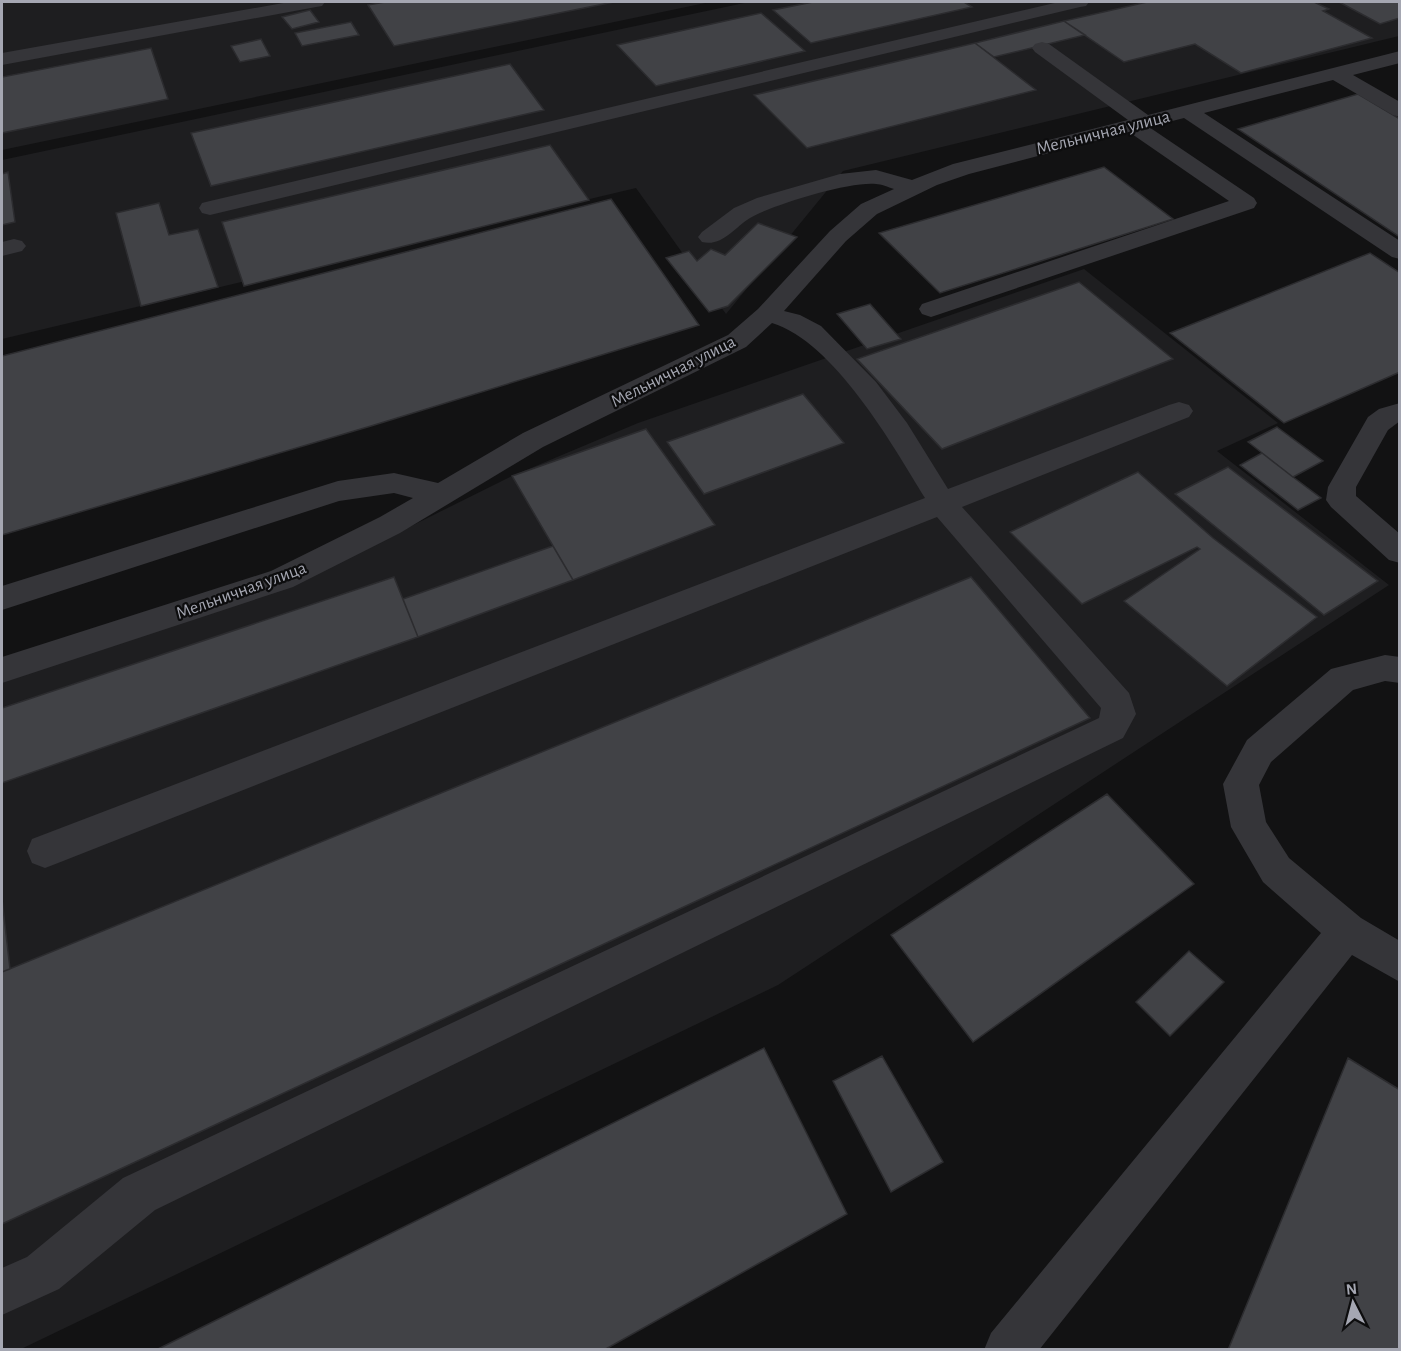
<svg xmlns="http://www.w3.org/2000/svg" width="1401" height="1351" viewBox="0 0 1401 1351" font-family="'Alegreya Sans',sans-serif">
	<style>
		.built { fill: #1e1e20 }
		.building { fill: #414246; stroke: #2c2c2f; stroke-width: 1.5 }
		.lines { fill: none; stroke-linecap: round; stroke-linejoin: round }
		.minor { fill: #353539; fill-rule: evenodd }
		.labels { text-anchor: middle; stroke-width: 4.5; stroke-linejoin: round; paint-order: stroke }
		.far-street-label { font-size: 18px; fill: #a5a7b2; stroke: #0d0d0e }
	</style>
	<rect width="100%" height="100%" fill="#121213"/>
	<path class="built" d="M2,2H710L2,150Z
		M749,2H1399V36L843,171L726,314L636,188L2,339V160Z
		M1084,269L1278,423L1217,451L1389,585L778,985L19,1350L2,1349V677L369,547L512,476L638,423Z"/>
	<path class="building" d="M385,2H614L394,46L368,5Z
		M813,2H964L972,7L811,43L773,10Z
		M1147,2H1314L1329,9L1323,11L1372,38L1241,73L1195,44L1124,62L1064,21Z
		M1339,2H1400V18L1380,24Z
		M310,10L319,22L292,29L282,17Z
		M761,13L805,51L656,86L617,45Z
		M1064,21L1085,35L994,57L975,43Z
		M351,22L359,35L302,46L295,33Z
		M261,39L270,56L240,62L231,46Z
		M975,43L1036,90L807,148L754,95Z
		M151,48L168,99L2,133V77Z
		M510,64L544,110L211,186L191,133Z
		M1358,94L1400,119V237L1238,129Z
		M550,145L589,200L244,286L222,222Z
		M1104,167L1173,219L940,293L879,233Z
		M8,172L15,222L2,225V174Z
		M611,199L699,325L371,426L2,535V356Z
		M159,203L169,235L198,229L218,287L141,306L116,213Z
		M758,223L797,237L728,306L709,312L666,258L689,251L697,261L711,249L725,255Z
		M1370,253L1400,273V372L1284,423L1170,333Z
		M1079,282L1173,359L942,449L857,359Z
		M870,304L901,339L867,349L837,314Z
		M803,394L844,443L704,494L667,442Z
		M1277,427L1323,461L1293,477L1248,442Z
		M646,429L715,525L573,580L512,476Z
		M1262,453L1293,477L1321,498L1298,510L1240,465Z
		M1228,467L1378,581L1324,615L1175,494Z
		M1138,472L1213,538L1317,617L1227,686L1124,601L1200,549L1197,547L1082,604L1010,532Z
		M553,546L573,580L418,637L403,599Z
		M394,577L418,637L2,783V708Z
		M971,577L1090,718L2,1224V972Z
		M1107,794L1194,884L973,1042L891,935Z
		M2,899L10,969L2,972Z
		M1189,951L1224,982L1170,1036L1136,1002Z
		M764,1048L847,1214L604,1350H156Z
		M882,1056L943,1162L891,1192L833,1081Z
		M1348,1058L1400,1090V1350H1228Z"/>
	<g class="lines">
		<path class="minor" d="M289,2H325L322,6L316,7L2,65V53Z
			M1059,2H1089L1086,6L1080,7L210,215L202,213L199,208L202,203L210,201Z
			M1042,42L1049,44L1148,115L1400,51V63L1353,75L1400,102V117L1393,115L1333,80L1204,113L1400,241V259L1392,257L1184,118L1149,127L1254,198L1257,203L1254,208L940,314L931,317L922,314L919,309L922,304L1229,201L1129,132L969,174L937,185L877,214L846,241L784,311L800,315L821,326L876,382L907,423L948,489L1169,405L1179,402L1189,405L1193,411L1189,417L962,507L1129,693L1136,714L1123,738L155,1210L59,1289L2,1315V1268L27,1257L123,1178L1099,718L1101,708L937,517L58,863L45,868L32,863L27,851L32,839L925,498C892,444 834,342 772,323L746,347L543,447L400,533L293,587L2,683V657L271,571L380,517L413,498L394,493L339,501L2,610V586L338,481L394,473L438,483L523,433L728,335L758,309L830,231L861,204L894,189C888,187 881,184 876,184C850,181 772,205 750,218C734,228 722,247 702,242L698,237L702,232L734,208L757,198L840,174L876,170L912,180L953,164L1128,120L1035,52L1032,48L1035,44Z
			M14,239L22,241L26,246L22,251L2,256V242Z
			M1400,403V421L1388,430L1356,487V496L1400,534V563L1389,560L1331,507L1326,500L1328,487L1368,417L1379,409Z
			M1385,655L1400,657V683L1385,681L1353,690L1271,762L1259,785L1266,822L1289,858L1361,918L1400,941V982L1352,955L1039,1350H984L991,1333L1321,933L1263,882L1231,827L1223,784L1247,740L1331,669Z"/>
	</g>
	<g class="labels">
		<g class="far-street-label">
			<text transform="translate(1103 132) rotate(-14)" y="6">Мельничная улица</text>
			<text transform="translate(673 371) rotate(-27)" y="6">Мельничная улица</text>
			<text transform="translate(241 590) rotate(-20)" y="6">Мельничная улица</text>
		</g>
	</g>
	<rect width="1401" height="1351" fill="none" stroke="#a5a7b2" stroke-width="6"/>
	<g transform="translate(1353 1303) rotate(354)" stroke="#0d0d0e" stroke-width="4.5" paint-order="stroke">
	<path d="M0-4.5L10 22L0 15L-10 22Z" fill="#a5a7b2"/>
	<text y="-9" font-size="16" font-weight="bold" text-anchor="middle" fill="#a5a7b2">N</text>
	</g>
</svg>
